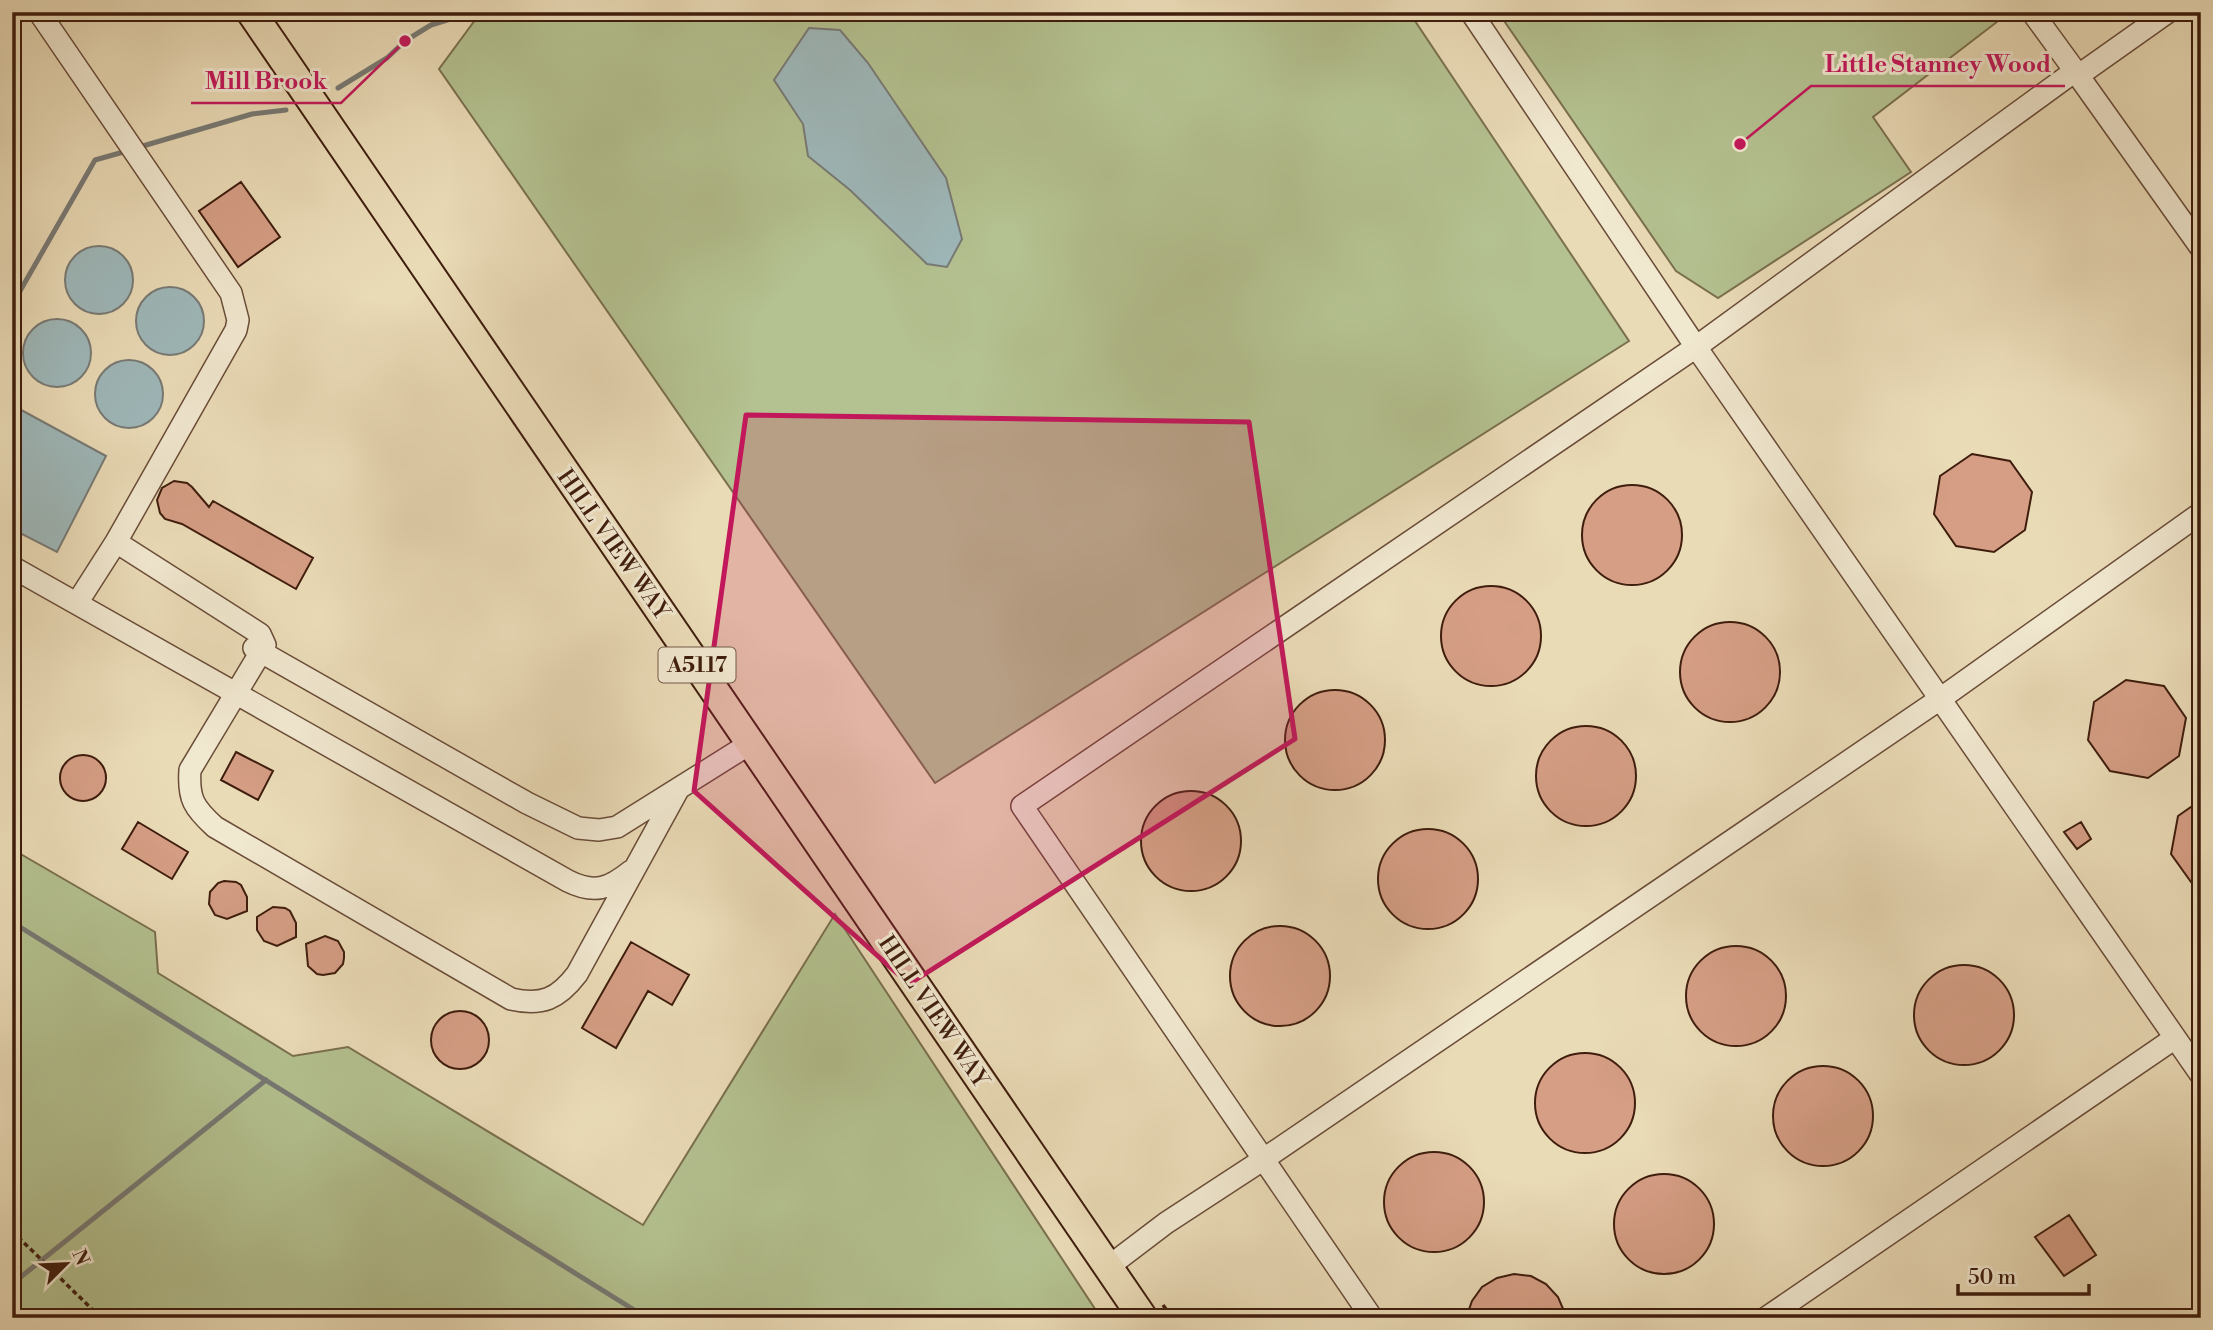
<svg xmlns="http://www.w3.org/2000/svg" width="2213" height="1330" viewBox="0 0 2213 1330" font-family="'Libre Bodoni',serif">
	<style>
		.green { fill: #b4c190; stroke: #7a6f4e; stroke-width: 2 }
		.water { fill: #9eb8ba; stroke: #787a75; stroke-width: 2 }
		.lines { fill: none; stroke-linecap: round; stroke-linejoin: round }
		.stream { stroke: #787a75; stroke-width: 5 }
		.building { fill: #d59e85; stroke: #3f1d0d; stroke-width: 2 }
		.minor-casing { stroke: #6a4c38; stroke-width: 24 }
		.major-casing { stroke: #3f1d0d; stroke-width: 32 }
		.path { stroke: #3f1d0d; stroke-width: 3.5; stroke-dasharray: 5 3.5; stroke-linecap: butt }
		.minor { stroke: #f1e8d0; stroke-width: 21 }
		.major { stroke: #eadbb7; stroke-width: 28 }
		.marked { fill: #c2185b; fill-opacity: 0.2; stroke: #c2185b; stroke-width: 5; stroke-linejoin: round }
		.labels { text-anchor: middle; stroke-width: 6; stroke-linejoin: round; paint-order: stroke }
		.shield { fill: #f1e8d0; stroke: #745a48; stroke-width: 2 }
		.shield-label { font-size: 21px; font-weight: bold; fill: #3f1d0d }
		.street-label { font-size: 23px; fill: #3f1d0d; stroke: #f1e8d0 }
		.leader { fill: none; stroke: #c2185b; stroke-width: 2.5 }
		.callout-dot { fill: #c2185b; stroke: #f1e8d0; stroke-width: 2.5 }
		.callout-label { font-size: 24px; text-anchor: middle; font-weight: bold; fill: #c2185b; stroke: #f1e8d0; stroke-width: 6; stroke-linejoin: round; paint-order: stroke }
	</style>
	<rect width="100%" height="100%" fill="#eadbb7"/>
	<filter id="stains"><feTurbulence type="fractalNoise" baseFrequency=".00286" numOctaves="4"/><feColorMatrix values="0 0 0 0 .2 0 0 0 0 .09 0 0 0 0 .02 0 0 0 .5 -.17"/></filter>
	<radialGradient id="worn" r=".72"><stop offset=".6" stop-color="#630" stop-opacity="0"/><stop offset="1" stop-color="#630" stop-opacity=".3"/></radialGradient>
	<path class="green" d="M481,12H1409L1629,341L935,783L439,69Z
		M1498,12H2005L2006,15L1873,117L1911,172L1718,298L1676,271Z
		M12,849L155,932L158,973L293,1056L348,1047L643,1225L835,914L1101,1318H12Z"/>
	<path class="water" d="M809,28L840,30L868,63L946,178L962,239L947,267L927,264L850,190L808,156L803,124L774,80Z
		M65 280a34 34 0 1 1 68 0a34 34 0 1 1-68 0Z
		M136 321a34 34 0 1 1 68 0a34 34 0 1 1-68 0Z
		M23 353a34 34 0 1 1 68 0a34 34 0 1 1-68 0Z
		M95 394a34 34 0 1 1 68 0a34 34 0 1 1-68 0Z
		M12,405L106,456L57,552L12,529Z"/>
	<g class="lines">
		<path class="stream" d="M338,88L387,58L405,41L431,25L460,16L488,12
			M136,148L252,114L286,110
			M12,305L95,160L127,151
			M12,922L647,1318
			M12,1284L266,1080
			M12,1306L27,1318"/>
	</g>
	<path class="building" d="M241,182L280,237L238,267L199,211Z
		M1972,454L2010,461L2032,492L2025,530L1994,552L1956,546L1934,514L1940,476Z
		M174,481L187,483L192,487L209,507L213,501L313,558L296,589L182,524L165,519L160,513L157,500L162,488Z
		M1582 535a50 50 0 1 1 100 0a50 50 0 1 1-100 0Z
		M1441 636a50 50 0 1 1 100 0a50 50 0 1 1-100 0Z
		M1680 672a50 50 0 1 1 100 0a50 50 0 1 1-100 0Z
		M2126,680L2164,686L2186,718L2179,756L2148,778L2110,771L2088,740L2094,702Z
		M1285 740a50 50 0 1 1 100 0a50 50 0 1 1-100 0Z
		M1536 776a50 50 0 1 1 100 0a50 50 0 1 1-100 0Z
		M236,752L273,771L258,800L221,780Z
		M60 778a23 23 0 1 1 46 0a23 23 0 1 1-46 0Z
		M1141 841a50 50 0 1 1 100 0a50 50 0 1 1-100 0Z
		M2201,800V896L2171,854L2178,816Z
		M138,822L188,852L172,879L122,849Z
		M2081,822L2091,839L2077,849L2064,832Z
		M1378 879a50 50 0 1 1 100 0a50 50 0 1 1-100 0Z
		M224,881L236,882L241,885L247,897V911L227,919L215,915L209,904L210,892L218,883Z
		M273,907L285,908L290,911L296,923V937L277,946L264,941L257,930V917Z
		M1230 976a50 50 0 1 1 100 0a50 50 0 1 1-100 0Z
		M325,936L338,941L344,952V958L343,964L335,973L323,975L317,974L308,966L306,944Z
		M631,942L689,975L672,1005L648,991L616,1048L582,1028Z
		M1686 996a50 50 0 1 1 100 0a50 50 0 1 1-100 0Z
		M1914 1015a50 50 0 1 1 100 0a50 50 0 1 1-100 0Z
		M431 1040a29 29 0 1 1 58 0a29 29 0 1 1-58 0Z
		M1535 1103a50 50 0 1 1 100 0a50 50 0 1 1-100 0Z
		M1773 1116a50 50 0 1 1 100 0a50 50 0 1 1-100 0Z
		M1384 1202a50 50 0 1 1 100 0a50 50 0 1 1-100 0Z
		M1614 1224a50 50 0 1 1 100 0a50 50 0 1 1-100 0Z
		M2069,1215L2096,1255L2064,1276L2035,1237Z
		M1514,1274L1531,1276L1546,1284L1558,1297L1567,1318H1466L1472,1301L1482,1287L1497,1278Z"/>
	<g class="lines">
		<defs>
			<path id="minor" d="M39,12L231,293L238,320L236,330L116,542L77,603
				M2032,12L2075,71L1696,347L2201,1075
				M2075,71L2201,248
				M2079,75L2168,12
				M116,542L260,634L265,645L190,770C188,799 194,808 215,827L511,999C542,1006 558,999 577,974L679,788
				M12,567L568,881C594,894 609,889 631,871
				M254,648L527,803L578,828L599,830L617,827L751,743
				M1108,1267L1166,1223L1264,1159L1940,699L2201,513
				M1372,1318L1022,806L1696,347L1471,12
				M1766,1318L2175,1038"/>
			<path id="major" d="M251,12L1143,1318"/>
		</defs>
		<use href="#minor" class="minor-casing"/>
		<use href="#major" class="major-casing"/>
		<path class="path" d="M12,1231L101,1318
			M1163,1305L1172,1318"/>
		<use href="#minor" class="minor"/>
		<use href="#major" class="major"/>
	</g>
	<path class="marked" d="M746,415L1249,422L1295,739L909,984L694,791Z"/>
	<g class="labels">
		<rect class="shield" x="658.5" y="647.5" width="77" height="35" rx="5"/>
		<g class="shield-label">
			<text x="697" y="672">A5117</text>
		</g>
		<g class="street-label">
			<text transform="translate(614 544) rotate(55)" y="8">HILL VIEW WAY</text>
			<text transform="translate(934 1011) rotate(56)" y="8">HILL VIEW WAY</text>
		</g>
	</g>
	<path class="leader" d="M1740 144L1811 86H2065M405 41L341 103H191"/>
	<g class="callout-dot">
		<circle cx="1740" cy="144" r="7"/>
		<circle cx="405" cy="41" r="7"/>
	</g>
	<g class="callout-label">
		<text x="1938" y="72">Little Stanney Wood</text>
		<text x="266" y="89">Mill Brook</text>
	</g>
	<rect width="2213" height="1330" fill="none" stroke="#eadbb7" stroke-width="42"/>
	<rect x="14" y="14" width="2185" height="1302" fill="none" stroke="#3f1d0d" stroke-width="3.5"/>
	<rect x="21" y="21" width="2171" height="1288" fill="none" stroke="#3f1d0d" stroke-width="2"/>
	<g transform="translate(66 1264) rotate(66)" stroke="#f1e8d0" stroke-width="5" paint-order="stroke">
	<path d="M0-5L12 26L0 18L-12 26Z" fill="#3f1d0d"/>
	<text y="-10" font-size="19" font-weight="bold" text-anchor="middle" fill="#3f1d0d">N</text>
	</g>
	<path d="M1958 1284v10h131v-10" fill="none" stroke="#3f1d0d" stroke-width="3.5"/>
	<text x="1968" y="1284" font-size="21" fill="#3f1d0d" stroke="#f1e8d0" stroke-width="5" paint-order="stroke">50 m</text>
	<rect width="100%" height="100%" filter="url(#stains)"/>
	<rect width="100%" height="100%" fill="url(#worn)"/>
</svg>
